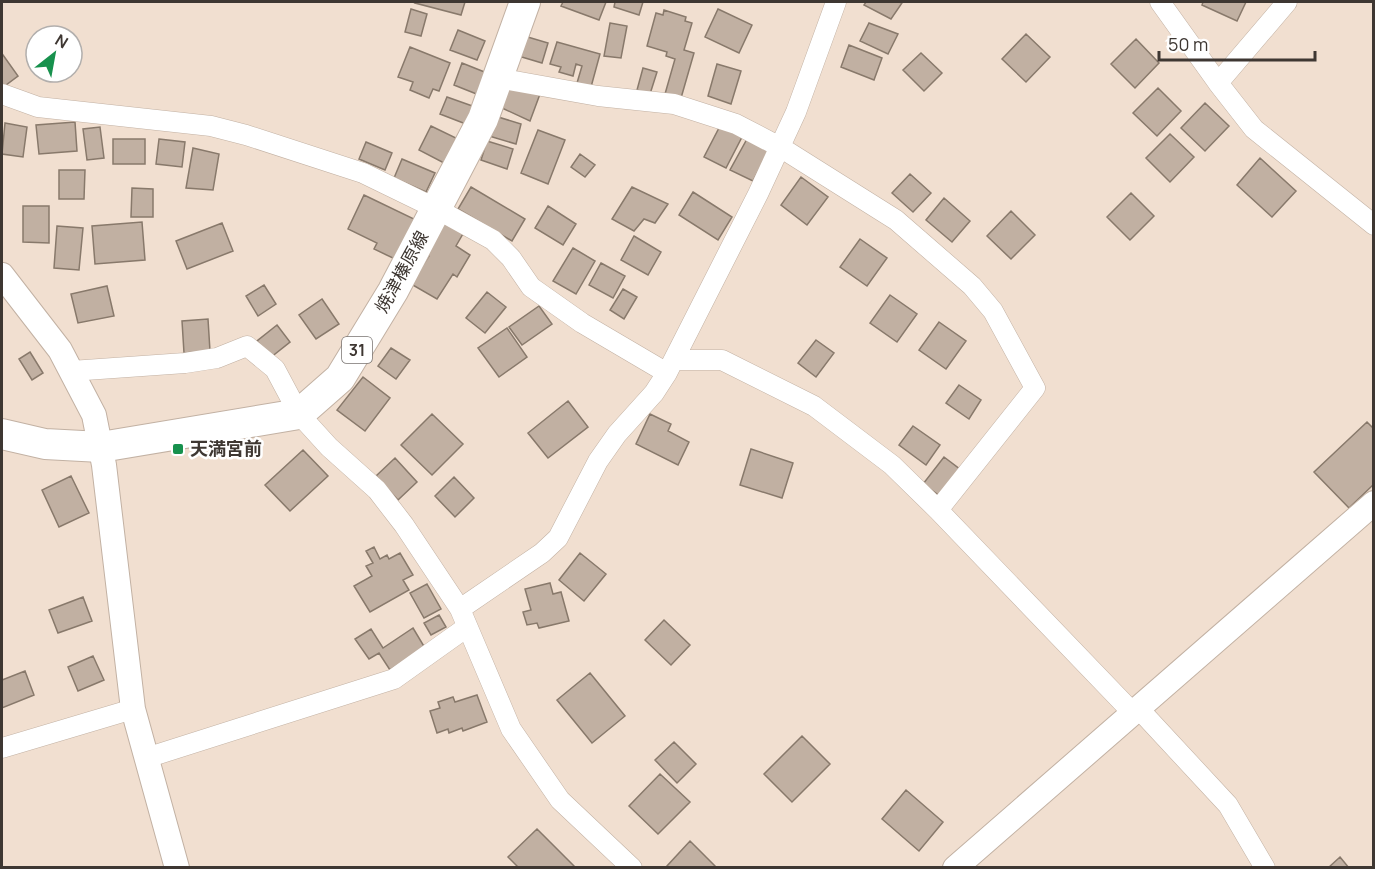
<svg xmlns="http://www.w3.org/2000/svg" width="1375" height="869" viewBox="0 0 1375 869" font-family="Manrope,'Noto Sans JP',sans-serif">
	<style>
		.building { fill: #c1b0a2; stroke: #88796b; stroke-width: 1.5 }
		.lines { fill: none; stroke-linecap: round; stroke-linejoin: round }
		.minor-casing { stroke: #c2b1a3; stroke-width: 21 }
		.tertiary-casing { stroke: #c2b1a3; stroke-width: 26 }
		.primary-casing { stroke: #c2b1a3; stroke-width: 32 }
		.minor { stroke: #fff; stroke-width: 20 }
		.tertiary { stroke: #fff; stroke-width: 24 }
		.primary { stroke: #fff; stroke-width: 30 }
		.poi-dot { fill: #17914d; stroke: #fff; stroke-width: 2 }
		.labels { text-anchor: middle; stroke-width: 5; stroke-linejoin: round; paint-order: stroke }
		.shield { fill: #fff; stroke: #787370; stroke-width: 1.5 }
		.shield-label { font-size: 16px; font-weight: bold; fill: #3e3732 }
		.street-label { font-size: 18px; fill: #3e3732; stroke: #fff }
		.poi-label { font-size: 18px; font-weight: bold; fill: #3e3732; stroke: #fff; text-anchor: start }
	</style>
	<rect width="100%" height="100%" fill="#f1dfd0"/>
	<path class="building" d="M416,2H465L461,15L415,3Z
		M563,2H606L599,20L561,6Z
		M615,2H643L639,15L614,7Z
		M866,2H899L902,3L891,19L864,5Z
		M1203,2H1246L1237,21L1202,5Z
		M411,9L427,14L421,36L405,32Z
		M718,9L752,25L739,53L705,37Z
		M664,10L686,17L685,21L692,23L684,50L694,53L681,98L665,94L675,59L666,56L667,52L647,46L656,13L663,15Z
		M610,23L627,26L621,58L604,56Z
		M869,23L898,34L888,54L860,41Z
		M458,30L485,41L477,60L450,50Z
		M1026,34L1050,57L1026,82L1002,59Z
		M521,35L548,43L542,63L515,55Z
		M1136,39L1159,63L1135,88L1111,64Z
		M557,42L600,54L591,87L577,83L582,66L576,64L573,76L559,72L561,67L550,64Z
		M849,45L882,58L874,80L841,67Z
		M410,47L450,63L439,91L433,89L429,98L410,90L413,82L398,77Z
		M921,53L942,73L924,91L903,70Z
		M3,55L18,76L2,88V56Z
		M462,63L487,73L479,95L454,85Z
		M717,64L741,71L731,104L708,96Z
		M643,68L657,72L650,94L637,90Z
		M507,88L540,94L530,121L502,108Z
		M1158,88L1181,111L1157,136L1133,113Z
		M447,97L478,108L471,126L440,114Z
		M1205,103L1229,126L1205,151L1181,128Z
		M495,116L521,124L516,144L489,136Z
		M75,122L77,151L39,154L36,125Z
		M5,123L27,127L23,157L2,154Z
		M431,126L456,138L444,163L419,150Z
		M720,126L742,137L726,168L704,157Z
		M100,127L104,158L87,160L83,129Z
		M538,130L565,140L548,184L521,173Z
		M1170,134L1194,157L1170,182L1146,158Z
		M113,139H145V164H113Z
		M159,139L185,142L182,167L156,164Z
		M747,139L769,151L753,181L730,170Z
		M487,141L513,149L507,169L481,160Z
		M366,142L392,153L385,170L359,159Z
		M193,148L219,154L213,190L186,188Z
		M580,154L595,165L585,177L571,167Z
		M1260,158L1296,191L1272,217L1237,185Z
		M402,159L435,173L426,192L394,178Z
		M59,170H85L84,199H59Z
		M910,174L931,193L913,212L892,193Z
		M801,177L828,197L807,225L781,205Z
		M471,187L525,219L512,241L458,209Z
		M632,187L668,204L655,223L644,219L634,231L612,219Z
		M132,188L153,189V217H131Z
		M693,192L732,217L718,240L679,215Z
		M1131,193L1154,216L1130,240L1107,217Z
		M364,195L414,219L395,259L374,249L377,243L348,229Z
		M944,198L970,221L952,242L926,220Z
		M23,206H49V243L23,242Z
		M548,206L576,224L563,245L535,228Z
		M1011,211L1035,235L1011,259L987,236Z
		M442,220L464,232L456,246L470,255L457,277L453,274L437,299L411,284L429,256L425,253Z
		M142,222L145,260L95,264L92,226Z
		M222,223L233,251L187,269L176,241Z
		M57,226L83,228L79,270L54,268Z
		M634,236L661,252L648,275L621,260Z
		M860,239L887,258L867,286L840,267Z
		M573,248L595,261L576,294L553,281Z
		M601,263L625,276L613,298L589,285Z
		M264,285L276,304L258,316L246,296Z
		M107,286L114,316L78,323L71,294Z
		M623,289L637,297L624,319L610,310Z
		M487,292L506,307L485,333L466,318Z
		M890,295L917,314L897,342L870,323Z
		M322,299L339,324L316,339L299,315Z
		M539,306L552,324L522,345L509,327Z
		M208,319L210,351L184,353L182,321Z
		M939,322L966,341L946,369L919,350Z
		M277,325L290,342L270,358L257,341Z
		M507,328L527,357L499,377L478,348Z
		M816,340L834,353L816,377L798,363Z
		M391,348L410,360L396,379L378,366Z
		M30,352L43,373L32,380L19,359Z
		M363,377L390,398L365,431L337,410Z
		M959,385L981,400L969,419L946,403Z
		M568,401L588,427L548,458L528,433Z
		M432,414L463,444L432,475L401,445Z
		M650,414L671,424L668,431L689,442L678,465L636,444Z
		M1367,422L1374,429V484L1349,508L1314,472Z
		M913,426L940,445L926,465L899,445Z
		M751,449L793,463L782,498L740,485Z
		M303,450L328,476L290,511L265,485Z
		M944,457L961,470L940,496L923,484Z
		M395,458L417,482L398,500L376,476Z
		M71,476L89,513L59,527L42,490Z
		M454,477L474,498L455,517L435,496Z
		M374,547L380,559L387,555L389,559L400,553L413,575L403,580L409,590L370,612L354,586L372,576L366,566L373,563L366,551Z
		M580,553L606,574L584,601L559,580Z
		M550,583L553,594L561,592L569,621L539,628L537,623L527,625L523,612L531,610L525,589Z
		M427,584L441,609L424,618L410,593Z
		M83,597L92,621L58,633L49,610Z
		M439,615L446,627L431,635L424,623Z
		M664,620L690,645L671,665L645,640Z
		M413,628L425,648L390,670L379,653L369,659L355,639L371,629L383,648Z
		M93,656L104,680L78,691L68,667Z
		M25,671L34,695L2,708V680Z
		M590,673L625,716L592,743L557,700Z
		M477,695L487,722L463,731L462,728L449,733L448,729L437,733L430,711L440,708L438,702L453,697L455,702Z
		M802,736L830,764L792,802L764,774Z
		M674,742L696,764L677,783L655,760Z
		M660,774L690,802L658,834L629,806Z
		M906,790L943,822L919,851L882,819Z
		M537,829L576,868H519L508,857Z
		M690,841L717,868H668L667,866Z
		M1340,857L1349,868H1328Z"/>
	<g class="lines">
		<defs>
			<path id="minor" d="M1160,2L1218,83L1254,129L1374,225
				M497,78L598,96L674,104L736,124L780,147L896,220L972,286L993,311L1035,388L938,510
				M1218,83L1287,2
				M2,94L38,107L211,126L246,135L363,173L437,209L493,240L511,258L531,287L582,323L667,373
				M674,360H722L814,406L892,465L938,510L1132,712
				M71,371L185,363L217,358L247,346L275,369L299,414L329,447L377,490L404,525L460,609L511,729L560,800L632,868
				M460,609L542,553L558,538L598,461L617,434L654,393L667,373L758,194L796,112L836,2
				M1138,708L1228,805L1265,868
				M2,748L133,709
				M146,758L394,679L467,627"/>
			<path id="tertiary" d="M2,275L60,350L94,415L104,465L133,709L177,868
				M955,868L1374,503"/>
			<path id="primary" d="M2,434L45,444L101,447L299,414L340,378L393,291L483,119L525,2"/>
		</defs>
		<use href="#minor" class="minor-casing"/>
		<use href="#tertiary" class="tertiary-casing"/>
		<use href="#primary" class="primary-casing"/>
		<use href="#minor" class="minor"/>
		<use href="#tertiary" class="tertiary"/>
		<use href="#primary" class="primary"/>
	</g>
	<rect class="poi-dot" x="172" y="443" width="12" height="12" rx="3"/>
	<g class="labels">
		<rect class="shield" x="342" y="337" width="30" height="26" rx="4.5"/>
		<g class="shield-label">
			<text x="357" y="356">31</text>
		</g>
		<g class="street-label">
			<text transform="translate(402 272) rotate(-61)" y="6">焼津榛原線</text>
		</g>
		<g class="poi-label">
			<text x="190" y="455">天満宮前</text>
		</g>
	</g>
	<rect width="1375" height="869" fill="none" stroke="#3e3732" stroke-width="6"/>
	<g transform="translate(54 54) rotate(31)"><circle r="28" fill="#ffffff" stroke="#b2afad" stroke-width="1.5"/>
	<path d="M0-4.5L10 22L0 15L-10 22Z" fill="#17914d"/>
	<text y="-9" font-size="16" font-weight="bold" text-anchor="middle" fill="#3e3732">N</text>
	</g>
	<path d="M1159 51v9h156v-9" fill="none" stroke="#3e3732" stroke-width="3"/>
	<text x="1168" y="51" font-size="18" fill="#3e3732" stroke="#ffffff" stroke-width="4.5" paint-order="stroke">50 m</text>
</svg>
